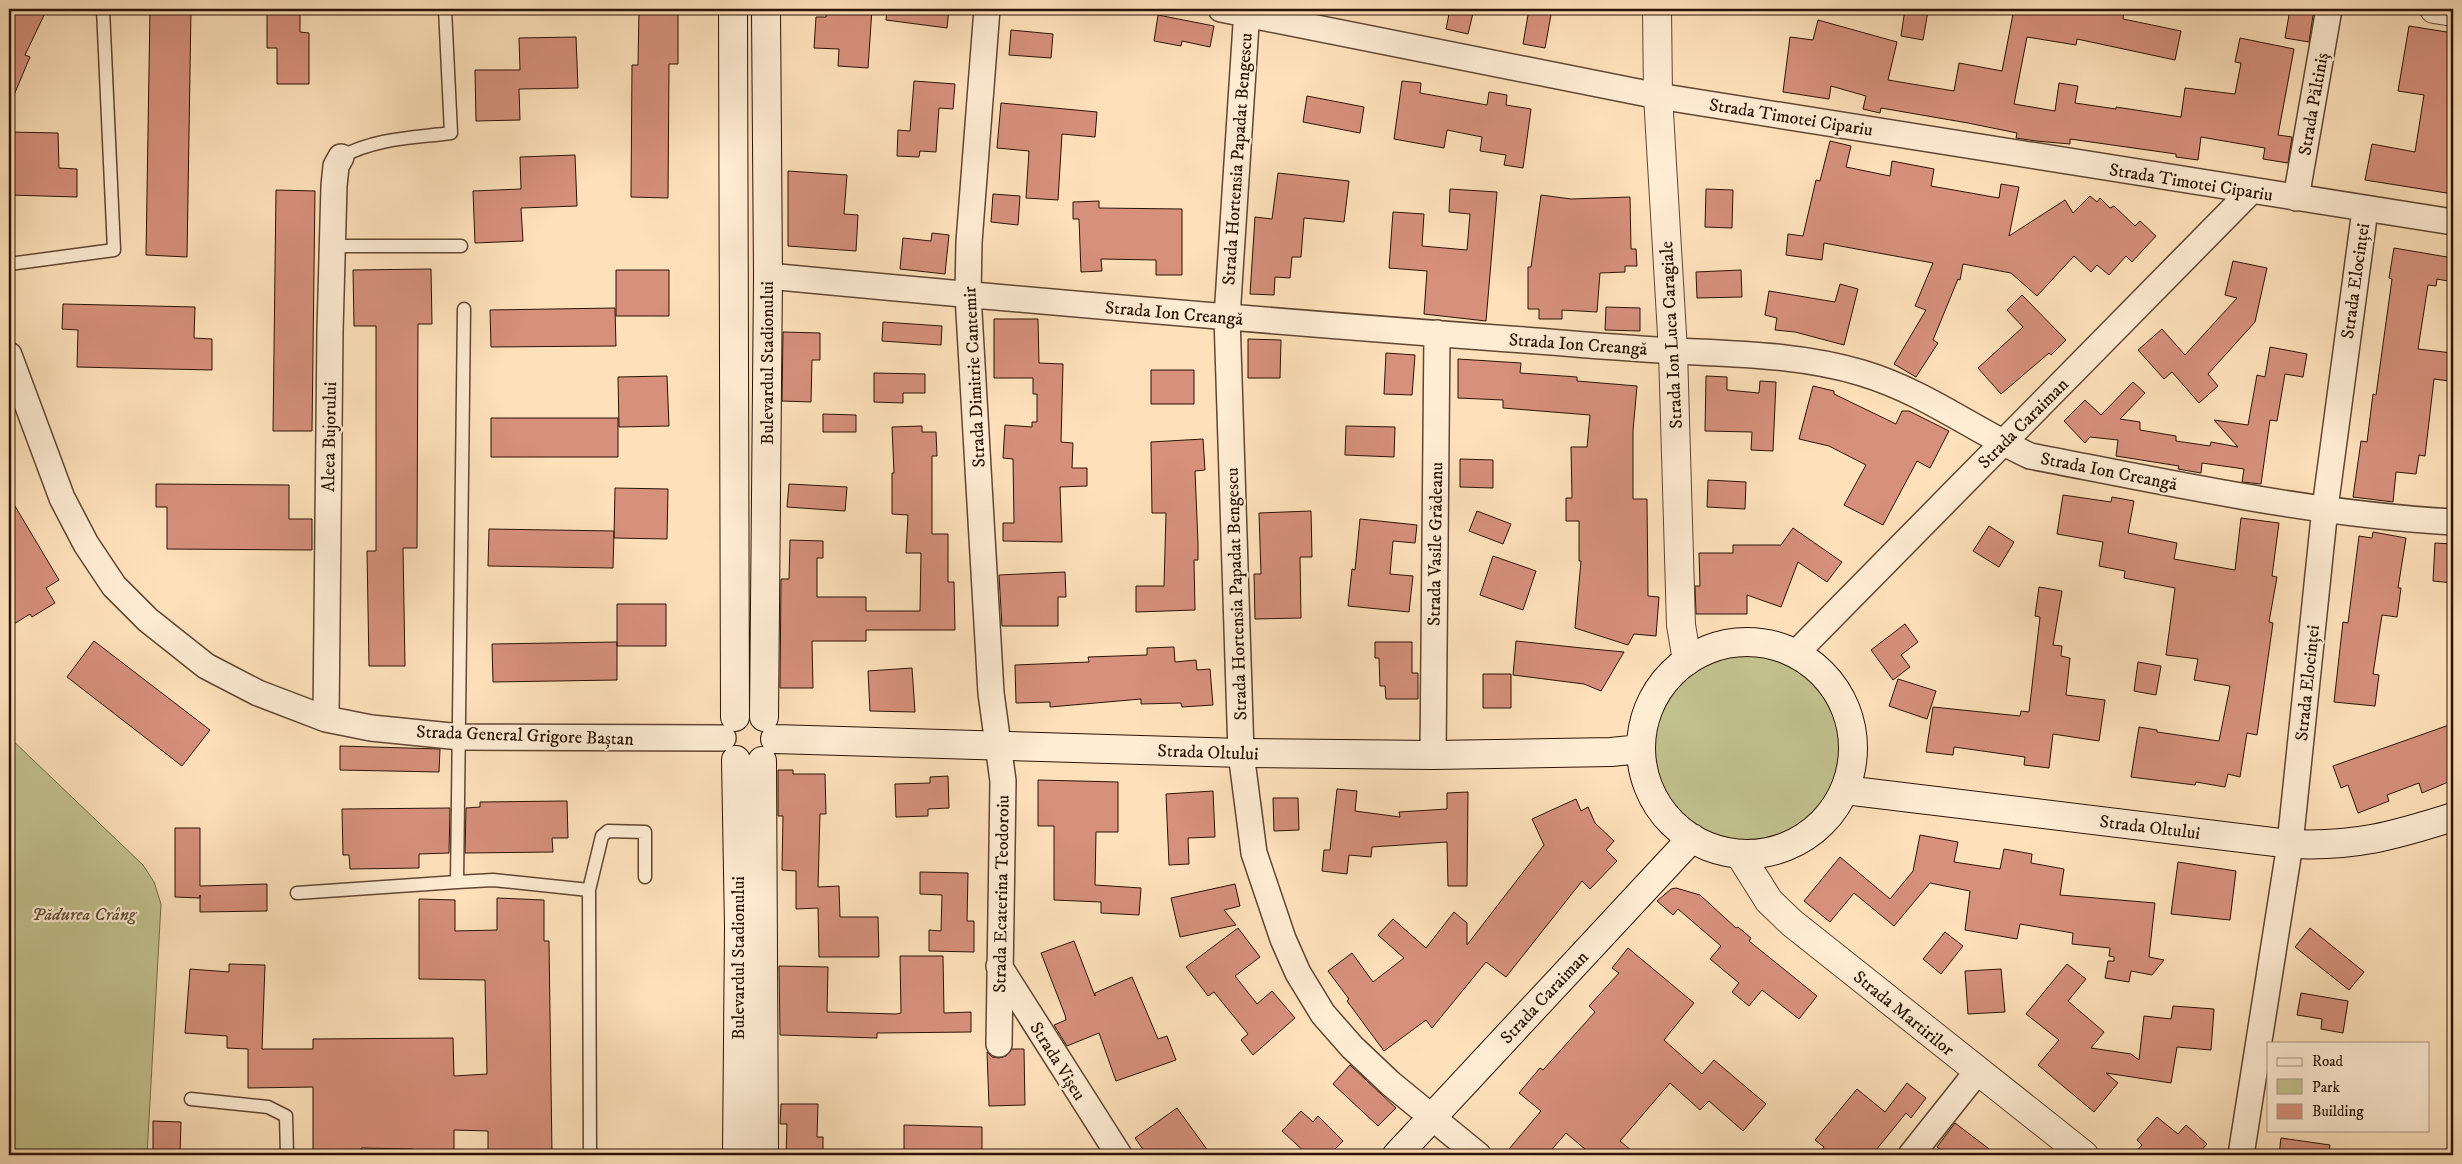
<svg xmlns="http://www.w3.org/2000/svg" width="2462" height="1164" viewBox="0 0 2462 1164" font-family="'IM FELL DW Pica',serif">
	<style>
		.green { fill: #c2c28e; stroke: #766a4a }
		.building { fill: #d6907c; stroke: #2b1305 }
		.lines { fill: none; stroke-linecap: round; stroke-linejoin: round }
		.service-casing { stroke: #604632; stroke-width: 15 }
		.minor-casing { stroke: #604632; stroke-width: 28 }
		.tertiary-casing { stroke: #604632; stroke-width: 30 }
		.secondary-casing { stroke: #2b1305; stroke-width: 30 }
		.service { stroke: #feecd3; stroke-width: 12 }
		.minor { stroke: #feecd3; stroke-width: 25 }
		.tertiary { stroke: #feecd3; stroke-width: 28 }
		.secondary { stroke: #feecd3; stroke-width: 28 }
		.labels { text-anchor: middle; stroke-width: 4.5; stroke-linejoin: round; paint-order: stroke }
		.street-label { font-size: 18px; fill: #2b1305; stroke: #feecd3 }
		.park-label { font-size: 18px; font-style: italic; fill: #605035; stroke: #feecd3 }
	</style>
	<rect width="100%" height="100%" fill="#fee1bb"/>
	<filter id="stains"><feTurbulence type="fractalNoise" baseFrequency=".004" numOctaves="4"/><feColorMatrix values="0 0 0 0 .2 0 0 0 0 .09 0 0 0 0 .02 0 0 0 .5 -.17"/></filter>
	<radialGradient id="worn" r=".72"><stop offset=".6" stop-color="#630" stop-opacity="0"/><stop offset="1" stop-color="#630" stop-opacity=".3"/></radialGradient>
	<path class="green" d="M1642 748a105 105 0 1 1 210 0a105 105 0 1 1-210 0Z
		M9,737L143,865L154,882L161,904L147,1155H9Z"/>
	<path class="building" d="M9,9H47L25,55L30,57L9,107Z
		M150,9H191L187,257L146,255Z
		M267,9H300V32L309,33V84H277V48H267Z
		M639,9H678V64H669L668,198L631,197L632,65H638Z
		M827,9H872L868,68L838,66L839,49L814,48L816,17H826Z
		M887,9H949L947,28L886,20Z
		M1450,9H1474L1468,34L1446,29Z
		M1529,9H1552L1545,48L1523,44Z
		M1905,9L1928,11L1923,40L1901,36Z
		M2014,9H2124L2123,19L2181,31L2175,60L2077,39L2076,45L2027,37L2014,104L2055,111L2059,83L2078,86L2075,103L2116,109V107L2181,117L2185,88L2235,94L2241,63L2235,62L2240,38L2294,49L2278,135L2292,137L2288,163L2263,159L2265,148L2201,137L2198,160L2176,157V154L2070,139V144L2036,141L2016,138L2017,133L1968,123L1881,108L1880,113L1863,109L1866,96L1831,86L1829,99L1783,92L1790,37L1813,40L1818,20L1897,42L1888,80L1954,91L1959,63L2002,71Z
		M2290,9H2314L2309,42L2285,38Z
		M1158,15L1214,26L1210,47L1182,41L1181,46L1154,41Z
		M2409,26L2453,33V194L2365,180L2372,144L2415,152L2424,95L2398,91Z
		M1011,30L1053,34L1051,58L1009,55Z
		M576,37L578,88L519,89L520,120L476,121L475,70H520L519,38Z
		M914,81L955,84L953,109L939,108L936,152L920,151L919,157L897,156L898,130L910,131Z
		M1402,81L1421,83L1420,93L1487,105L1489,92L1507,95L1506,105L1531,109L1523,168L1504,165L1506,155L1480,151L1482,137L1447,130L1444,148L1394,139Z
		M1307,96L1364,107L1360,133L1303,122Z
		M1001,103L1097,112L1095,137L1062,134L1058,200L1026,198L1029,151L997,148Z
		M9,132L58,133L59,168L77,169V197L9,195Z
		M1830,141L1851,146L1846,167L1890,176L1892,161L1934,169L1931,186L1999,198L2001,184L2019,187L2009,236L2065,200L2073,213L2090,196L2097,202L2100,198L2110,208L2114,206L2135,226L2140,221L2156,236L2132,262L2126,256L2109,275L2097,265L2091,272L2074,256L2037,296L2011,273L1963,264L1960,280L1958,279L1933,340L1938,343L1916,377L1894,364L1926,310L1915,306L1933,263L1824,243L1822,260L1786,255L1788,234L1803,236L1816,180L1820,181Z
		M575,155L577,206L521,208L523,241L475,243L473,191L521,189L520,157Z
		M788,171L847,175L844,214L858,215L856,251L788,246Z
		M1278,173L1349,181L1344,222L1304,218L1301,257H1292L1290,278L1275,277L1274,295L1250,294L1255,217L1272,219Z
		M1450,189L1497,192L1486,321L1424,314L1427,271L1389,268L1393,212L1424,214L1422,246L1467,250L1470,214L1449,212Z
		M1706,189L1733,190L1732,228L1705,227Z
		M276,190L315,191L312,431H273Z
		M993,194L1020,196L1018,225L991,222Z
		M1541,195L1571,199L1630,197L1631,249H1636L1637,266H1625V272L1600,273L1597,312L1562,310V319H1539V309H1528V267H1531Z
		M1099,201V208L1182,209V275H1156V260L1101,259L1102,271L1081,272L1079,219H1073V202Z
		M932,233L949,235L945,274L900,269L903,238L931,241Z
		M2394,248L2453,258V282L2437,279L2436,286L2428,285L2418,349L2452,353L2449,381L2434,379L2425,456L2419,455L2416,474L2396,472L2393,502L2353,497L2361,441L2367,442L2373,394L2376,395L2392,279L2389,278Z
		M2233,261L2267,268L2255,322L2208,374L2218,386L2199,403L2172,372L2164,379L2138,350L2162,329L2185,355L2237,298L2225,295Z
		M431,269L432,324H418L417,548H403L405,666H369L367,551H376V326H354L353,270Z
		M616,270H669V316H616Z
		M1741,270L1742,297L1697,298L1696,272Z
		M1840,284L1858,289L1844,345L1795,332L1775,330L1777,318L1765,315L1769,291L1835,302Z
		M2022,295L2066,340L2051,355L2049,353L2001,394L1978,368L2023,327L2007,310Z
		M63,304L195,307L194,338L212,339V370L77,367L78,330L62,329Z
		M1606,307L1640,308V331L1605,330Z
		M615,308L616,346L491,347L490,310Z
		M994,319H1038L1039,363L1063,364L1061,442L1073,443L1072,468H1087V486L1060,487L1062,542L1003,541V523H1014L1013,459L1003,458L1005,425L1032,427V422H1037V394H1033V378H994Z
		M883,322L942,326L941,345L882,341Z
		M783,332L820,333V360H812L811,402L782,401Z
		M1248,339L1281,340L1280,378H1248Z
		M2270,347L2307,354L2303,377L2285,374L2277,421L2270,420L2261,484L2242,482L2244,469L2202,463L2201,473L2178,469L2179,466L2116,456L2118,440L2090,437L2085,443L2064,421L2085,400L2101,415L2133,382L2145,393L2120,419L2140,422V430L2176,436V441L2210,446L2211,442L2238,447L2214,420L2248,425L2257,375L2265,377Z
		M1386,353L1415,355L1412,395L1384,394Z
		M1458,359L1521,363L1520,373L1577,377V381L1637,386L1633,431V499H1647L1648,596L1659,597L1656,636L1634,634L1628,645L1575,628L1581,561H1579V521H1566V498H1572L1571,447H1587L1590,415L1503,408V400L1458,398Z
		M1151,370H1194V404H1151Z
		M874,373L925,374V393H903V403L874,402Z
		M667,376L669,426L619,427L618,377Z
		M1706,376L1727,377V390L1759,393L1760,381L1776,382L1773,451L1751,450L1752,432L1705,431Z
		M1813,386L1834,391V394L1896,424L1902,411H1909L1949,431L1930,468L1917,461L1883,525L1844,505L1866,465L1829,446L1799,439Z
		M823,414L856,415V432H823Z
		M491,418H618V457H491Z
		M922,426V432H936L937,456H932V534H948V582H954L955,630H866V641H812L813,688H780L781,579H789L790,540L823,541V558H817V597H866V611H920L921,553H906L908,515L892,514V473H894L892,427Z
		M1346,426L1395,427L1394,457L1345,455Z
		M1203,439L1205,470L1195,471L1198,543V560H1194L1195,610L1136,612V586H1164L1166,513H1152L1151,442Z
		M1460,459L1493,460V488L1460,487Z
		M1708,480L1746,482L1745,509L1707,507Z
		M156,484L289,485V519H312V550L167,549V507H156Z
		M789,484L847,487L845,511L787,507Z
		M615,488L668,489L667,539L614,538Z
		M2063,495L2111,502L2112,497L2134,501L2128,533L2177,543L2174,559L2235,570L2241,518L2279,523L2272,576L2277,577L2269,622L2273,623L2257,735L2247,733L2240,777L2228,774L2225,787L2196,782L2195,785L2131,777L2139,727L2157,730V732L2219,741L2230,686L2194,680L2198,659L2166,655L2175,588L2124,578L2125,571L2099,566L2103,542L2057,534Z
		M9,496L59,580L46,588L55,603L32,617L30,614L9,627Z
		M1311,511L1312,557H1300L1301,618L1255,619L1254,574H1261L1259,513Z
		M1477,511L1511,524L1503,544L1469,531Z
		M1360,519L1417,525L1415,543L1393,541L1390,574L1413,576L1409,612L1348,606L1352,569L1355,570Z
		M1989,526L2014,542L1999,567L1973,551Z
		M1793,528L1842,562L1827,582L1798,562L1781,607L1747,595V614H1696L1695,586H1700L1699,553H1733V545H1781Z
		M489,529L614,531L613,568L488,566Z
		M2373,532L2406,538L2398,588H2401L2397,617L2382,615L2373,674L2379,675L2375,706L2334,702L2343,622L2348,623L2359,536L2372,538Z
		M2435,543L2453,544V583L2433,581Z
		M1493,556L1536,571L1523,610L1480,595Z
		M1065,572L1066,597H1058V626H1002L999,575Z
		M2039,587L2062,591L2053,645L2062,646L2061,656L2070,658L2066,695L2105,700L2099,741L2053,734L2049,768L2024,765L2025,757L1954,747L1953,755L1926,752L1933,707L2020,716L2021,711L2029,712L2040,617L2035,616Z
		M617,604H666V646H617Z
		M1905,624L1918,642L1901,655L1910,667L1893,680L1871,650Z
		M94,641L210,730L182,766L67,677Z
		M1516,641L1582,648L1624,652L1601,691L1584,684L1513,675Z
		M617,642V680L493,682L492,644Z
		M1375,642H1412V673H1418V699H1386L1385,686H1380L1379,658H1375Z
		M1174,647L1175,662L1196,660L1197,670L1210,669L1213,705L1182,707L1181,703L1141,704V699L1050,707V702L1016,703L1015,665L1089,662L1088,657L1147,655V648Z
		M2138,662L2161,666L2156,695L2134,691Z
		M912,668L915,712L870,711L868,671Z
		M1483,674H1511V708H1483Z
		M1898,679L1936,691L1927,719L1889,706Z
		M2449,725L2453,738V780L2422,793L2419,783L2387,795L2389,801L2358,813L2348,785L2341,788L2333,766Z
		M340,746L440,749L439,772L340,770Z
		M778,770H793V774H825L826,814H820L818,887L839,886L840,917H878L879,957H819L818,908L796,909V871L782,870L783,816H778Z
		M948,776L949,808L928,809V816L896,817L895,784L930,783V777Z
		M1038,780L1118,782V832H1096L1095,885L1141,888L1139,915L1101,913V902L1054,900V826H1038Z
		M1337,789L1357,791L1355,811L1400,817L1399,812L1447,809V793L1468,792L1467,886H1448L1447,842L1372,847L1371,857L1349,855L1347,874L1322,871L1324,850H1330Z
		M1213,791L1215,837L1188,838L1189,864L1169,865L1166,794Z
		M1273,798H1298L1299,830L1274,831Z
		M1576,799L1581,811L1588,807L1595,823L1614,841L1606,850L1617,861L1590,889L1582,881L1506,977L1486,962L1432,1028L1426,1020L1384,1051L1347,1001L1349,999L1328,971L1352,953L1373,982L1404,958L1378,935L1393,919L1426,948L1454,912L1467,923V945L1544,845L1532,819Z
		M567,801L568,838H552L553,852L465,853L466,808L480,807V802Z
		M450,808L449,853L419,854V868L350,869L349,855H343L342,809Z
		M175,828H200V886L267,884V911L200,912V895V898L175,897Z
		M1920,835L1958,842L1954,862L2000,869L2004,849L2032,854L2031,863L2064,869L2060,895L2155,903L2149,957L2164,960L2152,975L2131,971L2129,982L2105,978L2108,961H2114V957L2109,956L2110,948L2072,944L2073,933L2020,924L2017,939L1965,930L1970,891L1930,883L1894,926L1854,893L1830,922L1804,901L1840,857L1890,899L1913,871Z
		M2178,862L2236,871L2230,920L2171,914Z
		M920,872L968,873L967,921H974V952L929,951V930L941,931L942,895L920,894Z
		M1235,884L1240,906L1224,910L1236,925L1180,937L1171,898Z
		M1676,888L1700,895L1736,928L1738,927L1751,938L1749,941L1817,996L1799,1019L1762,990L1749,1006L1732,992L1739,983L1710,959L1721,946L1678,909L1673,915L1657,901L1671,889Z
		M497,898L544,900V941H549L552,1155H488V1131L454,1130V1155H413V1149L361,1148V1155H313V1087L248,1088V1049L227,1048V1036L185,1033L190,969L229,972V964L265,965L262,1049H313V1039L453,1038L454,1076L487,1074L485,980L419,979V899L455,900V931L497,930Z
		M1238,928L1260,957L1235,976L1257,1004L1272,991L1295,1018L1253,1055L1241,1040L1248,1034L1214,992L1208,996L1186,967Z
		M2310,928L2364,972L2349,990L2295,947Z
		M1945,932L1963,946L1941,974L1923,959Z
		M1074,941L1095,996V993L1132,977L1158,1039L1167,1036L1176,1060L1116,1081L1099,1033L1067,1046L1054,1025L1066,1020L1065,1015L1041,953Z
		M1628,948L1694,1003L1664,1040L1702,1074L1714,1060L1766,1104L1743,1131L1709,1101L1700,1110L1670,1083L1620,1141L1637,1155H1592L1566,1133L1547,1155H1504L1541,1111L1519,1093L1540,1068L1543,1070L1595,1012L1589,1006L1619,973L1612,968Z
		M900,956H943L944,1013L971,1012V1032L877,1033V1038L780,1035L779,966L828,967L827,1012L896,1014L901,1013Z
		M2067,964L2086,979L2068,1001L2104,1032L2091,1048L2131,1054L2139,1060L2144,1016L2171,1019L2173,1006L2214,1009L2211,1050L2177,1047L2171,1083L2106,1073L2118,1083L2094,1112L2038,1065L2059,1040L2026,1014Z
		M2001,969L2005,1012L1968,1014L1965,971Z
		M2301,993L2348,1001L2343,1033L2321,1029L2322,1019L2297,1015Z
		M1012,1049H1024L1025,1105L989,1106L987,1052L992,1057L999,1058L1006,1056Z
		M1350,1065L1396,1108L1378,1126L1333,1084Z
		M1907,1083L1926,1098L1911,1118L1906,1113L1872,1155H1818L1824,1147L1815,1140L1857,1089L1885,1112Z
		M781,1104H818L817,1137H823V1155H786L787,1124H780Z
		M1177,1108L1211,1155H1147L1135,1138Z
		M1301,1111L1313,1122L1318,1116L1343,1141L1329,1155H1308L1282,1131Z
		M2157,1117L2178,1134L2186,1125L2207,1144L2197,1155H2133L2142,1145L2137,1140Z
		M153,1121L181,1122L180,1155H153Z
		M1955,1123L1997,1155H1947L1937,1147Z
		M904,1125L982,1127V1155L904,1153Z
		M2281,1138L2330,1145L2329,1155H2279Z"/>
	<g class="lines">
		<defs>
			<path id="service" d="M341,157C375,138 413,138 451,133L445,9
				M333,246H461
				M9,264L114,250L103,9
				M464,309L457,882L493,880L589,890
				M297,893L457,882
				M191,1099L268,1107L286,1116L287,1155
				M590,1155L589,890L602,836L608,831L645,832V877"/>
			<path id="minor" d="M987,9L969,242L968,295L991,693L1003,781L999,1044
				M1221,9L1658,96L2453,222
				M1247,9L1227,317L1241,753L1254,853L1283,939L1298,973L1323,1014L1352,1047L1390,1083L1478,1155
				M2296,198L2329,9
				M768,276C1010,299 1253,320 1496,338C1556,342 1616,348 1677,351C1738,354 1802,355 1862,373C1925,392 1972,429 2030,456C2170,483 2311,514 2453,522
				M9,355L62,498L86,544L114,586L148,620L206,666L258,693L326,719L371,728L461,737L723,738
				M1795,654L2251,191
				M326,719L330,331L334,186L336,166L341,157
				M1433,755L1437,333
				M999,966L1119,1155
				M1911,1155L1977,1072
				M2241,1155L2290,844L2325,508L2365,210"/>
			<path id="tertiary" d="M1657,9L1658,96L1673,351L1681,625L1687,661
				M2434,9L2453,12
				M1740,855L1769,901L1792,923L2084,1155"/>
			<path id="secondary" d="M733,9L735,717
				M1641 748a106 106 0 1 1 212 0a106 106 0 1 1-212 0Z
				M764,717L768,276L766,9
				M775,739L1241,753L1433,755L1611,752L1641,749
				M736,760L739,927L737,1155
				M762,761L764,1155
				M1845,790L2290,844C2354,847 2393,836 2453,817
				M1397,1155L1692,838"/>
		</defs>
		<use href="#service" class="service-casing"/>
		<use href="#minor" class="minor-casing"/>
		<use href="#tertiary" class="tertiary-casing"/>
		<use href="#secondary" class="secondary-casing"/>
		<use href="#service" class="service"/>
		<use href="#minor" class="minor"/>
		<use href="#tertiary" class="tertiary"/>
		<use href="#secondary" class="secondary"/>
	</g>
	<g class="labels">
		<g class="street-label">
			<text transform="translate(2313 104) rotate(-80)" y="6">Strada Păltiniș</text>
			<text transform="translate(1791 117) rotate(9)" y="6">Strada Timotei Cipariu</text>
			<text transform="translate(1237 159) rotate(-86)" y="6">Strada Hortensia Papadat Bengescu</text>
			<text transform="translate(2191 182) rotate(9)" y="6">Strada Timotei Cipariu</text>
			<text transform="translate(2355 281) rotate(-82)" y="6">Strada Elocinței</text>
			<text transform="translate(1174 313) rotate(5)" y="6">Strada Ion Creangă</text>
			<text transform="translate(1671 335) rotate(-93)" y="6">Strada Ion Luca Caragiale</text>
			<text transform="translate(1578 344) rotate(4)" y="6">Strada Ion Creangă</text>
			<text transform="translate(767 363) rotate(-90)" y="6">Bulevardul Stadionului</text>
			<text transform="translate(974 377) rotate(-93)" y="6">Strada Dimitrie Cantemir</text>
			<text transform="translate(2023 423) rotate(-45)" y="6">Strada Caraiman</text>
			<text transform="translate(329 437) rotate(-89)" y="6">Aleea Bujorului</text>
			<text transform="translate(2109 471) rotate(11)" y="6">Strada Ion Creangă</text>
			<text transform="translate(1435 544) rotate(-89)" y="6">Strada Vasile Grădeanu</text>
			<text transform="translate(1236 594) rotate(-92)" y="6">Strada Hortensia Papadat Bengescu</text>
			<text transform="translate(2307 683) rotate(-84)" y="6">Strada Elocinței</text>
			<text transform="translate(525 735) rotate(2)" y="6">Strada General Grigore Baștan</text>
			<text transform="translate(1208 752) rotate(2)" y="6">Strada Oltului</text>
			<text transform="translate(2150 827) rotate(7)" y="6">Strada Oltului</text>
			<text transform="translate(1001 894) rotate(-89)" y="6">Strada Ecaterina Teodoroiu</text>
			<text transform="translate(738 958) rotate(-90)" y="6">Bulevardul Stadionului</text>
			<text transform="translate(1544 997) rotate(-47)" y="6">Strada Caraiman</text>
			<text transform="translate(1904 1013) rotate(39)" y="6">Strada Martirilor</text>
			<text transform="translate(1058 1061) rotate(58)" y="6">Strada Vișeu</text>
		</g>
		<g class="park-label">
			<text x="84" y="920">Pădurea Crâng</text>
		</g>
	</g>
	<rect width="2462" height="1164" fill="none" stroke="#fee1bb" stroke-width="30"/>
	<rect x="10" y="10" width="2442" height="1144" fill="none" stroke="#2b1305" stroke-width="2.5"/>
	<rect x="15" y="15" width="2432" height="1134" fill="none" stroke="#2b1305"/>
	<rect x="2267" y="1042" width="162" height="90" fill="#feecd3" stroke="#aa9581"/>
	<rect x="2277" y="1058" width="25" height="8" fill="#feecd3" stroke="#aa9581"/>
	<text x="2312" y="1066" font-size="15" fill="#2b1305">Road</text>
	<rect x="2277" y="1079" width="25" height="15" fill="#c2c28e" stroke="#aa9581"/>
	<text x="2312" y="1092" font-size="15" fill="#2b1305">Park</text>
	<rect x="2277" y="1104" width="25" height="15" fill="#d6907c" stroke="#aa9581"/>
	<text x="2312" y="1116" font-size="15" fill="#2b1305">Building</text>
	<rect width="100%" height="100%" filter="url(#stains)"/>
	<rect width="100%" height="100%" fill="url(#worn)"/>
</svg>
